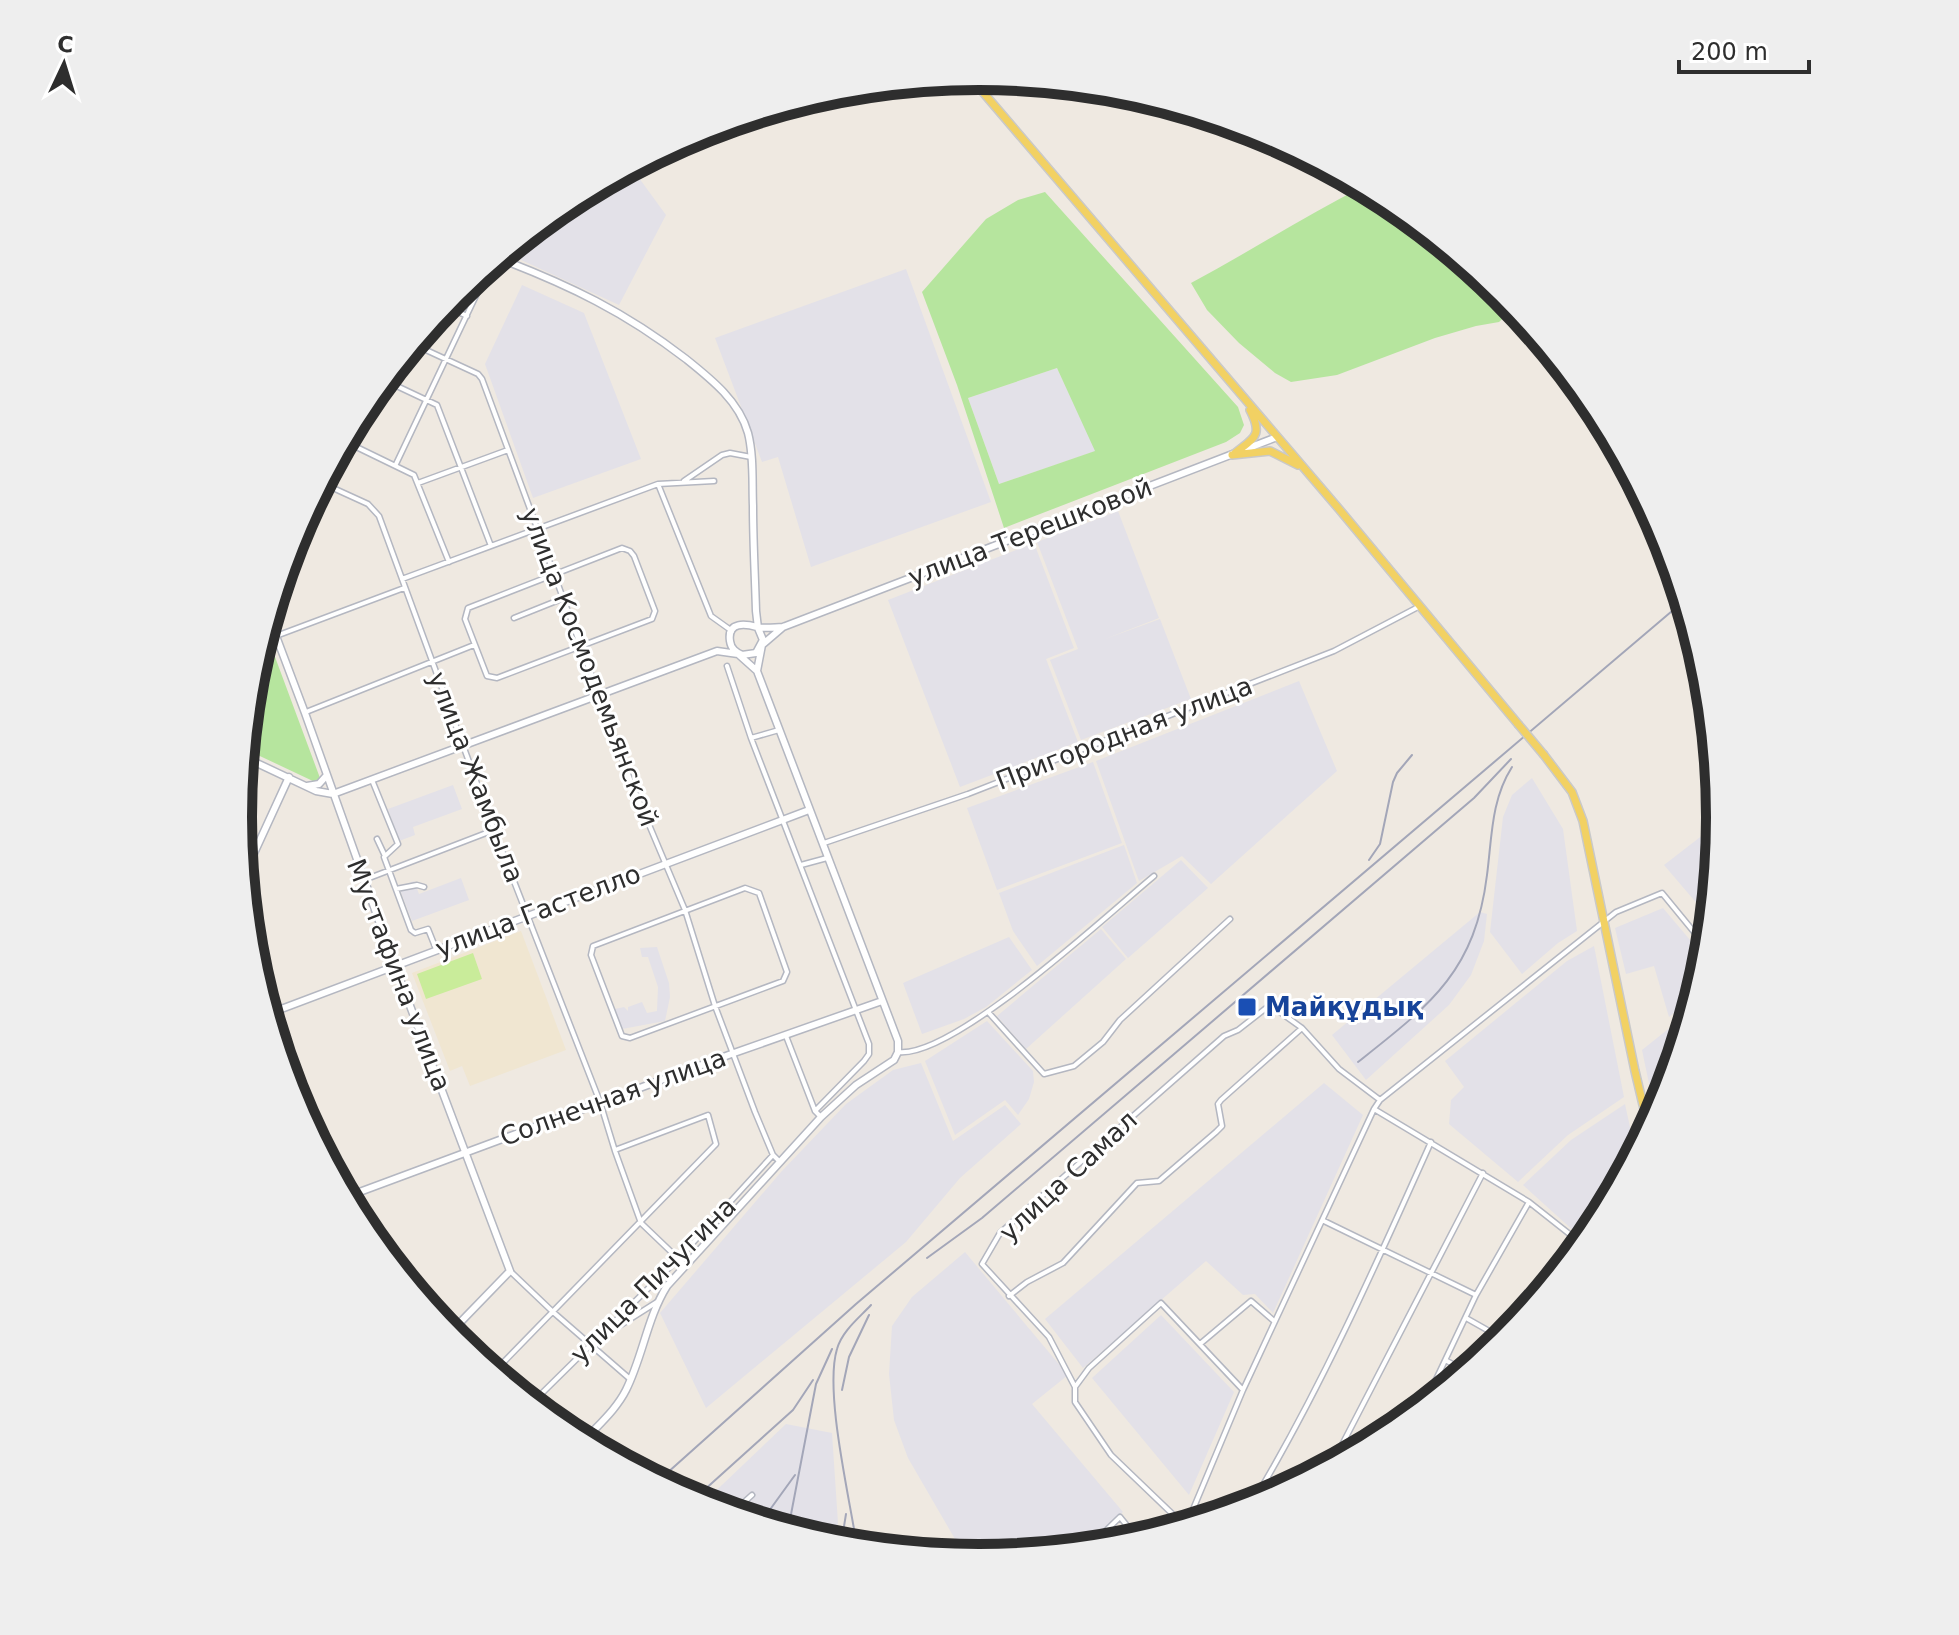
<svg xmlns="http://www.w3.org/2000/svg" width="1959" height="1635" viewBox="0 0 1959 1635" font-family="'DejaVu Sans',sans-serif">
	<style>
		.industrial { fill: #e3e1e8 }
		.education { fill: #f0e6d1 }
		.green { fill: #b6e59e; fill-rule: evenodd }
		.pitch { fill: #c9ec9a }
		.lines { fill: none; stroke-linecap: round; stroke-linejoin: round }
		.street-casing { stroke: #b4b7c1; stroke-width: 7 }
		.secondary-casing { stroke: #b4b7c1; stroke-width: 9 }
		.primary-casing { stroke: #c9c9c9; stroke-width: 10 }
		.street { stroke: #fff; stroke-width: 4 }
		.secondary { stroke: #fff; stroke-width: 6 }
		.primary { stroke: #f2d163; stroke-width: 7 }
		.rail { stroke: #a3a6b8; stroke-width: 2 }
		.primary-bridge-casing { stroke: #c9c9c9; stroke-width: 10; stroke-linecap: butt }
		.primary-bridge { stroke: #f2d163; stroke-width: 7 }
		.transit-dot { fill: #1a4fb4; stroke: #fff; stroke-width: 3 }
		.labels { text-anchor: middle; stroke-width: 6; stroke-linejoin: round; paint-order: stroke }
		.street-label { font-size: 26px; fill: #2e2e2e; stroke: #fff }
		.transit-label { font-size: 26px; font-weight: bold; fill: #164399; stroke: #fff; text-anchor: start }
		.rim { fill: none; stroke: #2e2e2e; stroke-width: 10 }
	</style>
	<rect width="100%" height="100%" fill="#efe9e1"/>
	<path class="industrial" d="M631,167L666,215L619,305L519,259L535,227L568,201Z
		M906,269L991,502L811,567L778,457L762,462L715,338Z
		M522,285L584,313L641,459L533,498L485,364Z
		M1057,368L1096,451L999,484L968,398Z
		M1118,511L1159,618L1105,639L1160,619L1191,699L1081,740L1050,660L1078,649L1037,542Z
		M1034,543L1074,648L1046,659L1078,742L960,787L888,600Z
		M1299,681L1337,771L1211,884L1182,856L1139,881L1096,761Z
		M1093,762L1122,843L997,890L967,808Z
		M1532,778L1563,829L1577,931L1558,943L1522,974L1490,932L1503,817L1512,795Z
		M453,785L462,809L413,827L415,835L399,841L388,809Z
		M1721,821L1711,920L1664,865Z
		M1124,845L1137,883L1037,966L1013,931L999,893Z
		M1181,860L1208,888L1128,958L1102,927Z
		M461,878L469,900L412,921L399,887L414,881L419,894Z
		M1663,908L1707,960L1697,993L1669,1017L1654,966L1626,974L1615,928Z
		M1480,912L1487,914L1484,941L1471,975L1449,1005L1366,1080L1332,1035Z
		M1101,929L1126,959L1026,1049L997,1016Z
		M1009,937L1032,970L986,1007L964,1019L922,1034L903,983Z
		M1594,946L1624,1097L1568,1135L1518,1182L1449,1124L1451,1100L1464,1087L1445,1061L1567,961Z
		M657,947L669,983L670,997L665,1021L622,1029L615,1009L624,1007L628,1011V1007L642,1002L647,1013L657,1011L658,987L648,957H642L640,948Z
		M1692,1010L1664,1102L1656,1117L1642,1050Z
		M987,1021L1033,1071L1034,1082L1029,1099L1018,1115L1005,1100L955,1135L925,1061Z
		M921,1063L953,1141L1005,1105L1021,1124L960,1178L906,1242L706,1408L660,1313L781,1172L846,1104L893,1070Z
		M1324,1083L1363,1115L1273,1313L1255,1294L1243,1295L1206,1261L1083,1368L1045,1319Z
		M1625,1104L1636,1155L1596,1230L1586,1242L1523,1185L1571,1140Z
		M965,1252L1068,1375L1032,1404L1123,1512L1081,1549L979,1559L966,1558L908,1458L894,1420L889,1374L892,1326L912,1297Z
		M1161,1315L1234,1392L1189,1495L1092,1378Z
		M786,1424L832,1433L838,1523L833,1544L702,1504Z"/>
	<path class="education" d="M521,931L566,1050L470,1086L462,1066L450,1071L412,973Z"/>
	<path class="green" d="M1364,186L1392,201L1504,294L1515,307L1499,322L1476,326L1435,338L1337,375L1291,382L1275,373L1239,343L1207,310L1191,283C1249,252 1305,216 1364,186Z
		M1045,192L1238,407L1244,425L1240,433L1226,442L1004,528L957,385L922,292L986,219L1018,200ZM1057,368L1095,451L999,484L968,398Z
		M265,630L320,778L315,782L245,749L252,672Z"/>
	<path class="pitch" d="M473,953L482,979L426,999L417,974Z"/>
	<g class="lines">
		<defs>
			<path id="street" d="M445,306L467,316
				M413,344L478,374L482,379L631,782L685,910L715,1006L755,1112L773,1155L779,1161
				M384,380L437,405L491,546
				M344,441L414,475L449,562
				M356,445L385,381
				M396,464L491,264
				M684,481L722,455L730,453L751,457
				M322,483L368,504L379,516L494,830L600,1102L615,1151L641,1223L686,1266
				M418,483L508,450
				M658,484L711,616L732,631
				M622,548L630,551L634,556L655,611L652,619L497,678L487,676L465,619L468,608Z
				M402,579L658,484L714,481
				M514,618L564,598
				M276,636L404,588
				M727,666L751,738L869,1044V1054L864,1061L815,1111
				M306,712L474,645
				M751,738L779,730
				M372,780L398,844L384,857L411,930L415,933L428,929L436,949
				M377,839L384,854
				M824,843L968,794L1334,651L1420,606
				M801,865L827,858
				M364,880L494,830
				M745,888L759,893L787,972L783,981L630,1038L622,1036L591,955L593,946Z
				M396,889L417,885L424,887
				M989,1013L1044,1074L1074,1066L1103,1042L1120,1020L1230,919
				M786,1036L815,1111L821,1117
				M898,1052C953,1059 1108,914 1154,876
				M1374,1109L1529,1202L1572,1236L1542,1296
				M1324,1221L1476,1295
				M510,1271L553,1312L630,1379
				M1009,1296L1027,1282L1063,1263L1137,1183L1159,1181L1216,1132L1222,1126L1218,1104L1221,1100L1302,1028L1339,1069L1380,1100
				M1466,1318L1505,1340
				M600,1338L657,1302
				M1200,1344L1251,1301L1274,1321
				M1447,1361L1467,1372
				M493,1373L716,1144L708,1115L615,1150
				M1075,1387L1089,1368L1161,1303L1243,1390
				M531,1404L679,1258L773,1155
				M1422,1409L1476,1295L1529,1202
				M1331,1466L1483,1173
				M1250,1507C1320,1391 1376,1265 1431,1142
				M732,1513L752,1495
				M1185,1526L1111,1455L1075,1402V1387L1049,1337L982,1264L1000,1233L1224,1036L1238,1030L1270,1005L1302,1028
				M1186,1526L1243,1390L1374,1109L1380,1100L1616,912L1662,893L1708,949
				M1088,1548L1120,1517L1137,1538L1136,1541"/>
			<path id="secondary" d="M498,258C569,285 625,312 686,359C711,379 739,401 748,433C754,456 752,483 753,506C753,541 755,576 756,611L758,628L763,640L756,653L742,655C736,652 731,649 730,641C727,621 746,624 757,627C764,629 776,627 783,627L1277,437
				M267,624L276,636L305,713L395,966L510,1271L449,1334
				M757,671L762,645L783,627
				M244,757L316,791L333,794L717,651L738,654L757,671L898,1041V1052L894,1060L856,1085L821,1117L667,1286C647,1318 643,1356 626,1390C616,1410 598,1425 583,1442
				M307,786L319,784L327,775
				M244,875L289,777
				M268,1014L809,810
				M346,1197L734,1053L882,1001"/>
			<path id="primary" d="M970,77L1339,509L1518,724
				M1234,454C1253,438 1264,437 1250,410
				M1232,455L1270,451L1298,465
				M1544,755L1572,792L1583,821L1635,1071L1649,1130"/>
		</defs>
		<use href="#street" class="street-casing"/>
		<use href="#secondary" class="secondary-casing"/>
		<use href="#primary" class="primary-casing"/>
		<use href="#street" class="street"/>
		<use href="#secondary" class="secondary"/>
		<use href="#primary" class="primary"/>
		<path class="rail" d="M1369,860L1380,844L1393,782L1397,773L1412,755
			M1358,1062C1430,1005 1475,972 1487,875C1492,837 1491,800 1512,767
			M927,1258L982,1218L1474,798L1511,759
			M842,1390L849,1357L869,1315
			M657,1482L856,1304L1685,600
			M692,1501L793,1410L813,1380
			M761,1522L795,1475
			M788,1530L816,1384L832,1349
			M841,1545L846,1514
			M857,1547C850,1499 824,1392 837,1349C842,1331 859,1318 871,1305"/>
		<defs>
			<path id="primary-bridge" d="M1518,724L1544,755"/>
		</defs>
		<use href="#primary-bridge" class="primary-bridge-casing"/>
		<use href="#primary-bridge" class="primary-bridge"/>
	</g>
	<rect class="transit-dot" x="1237" y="997" width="20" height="20" rx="4"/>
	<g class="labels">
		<g class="street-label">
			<text transform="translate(1030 532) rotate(-21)" y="9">улица Терешковой</text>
			<text transform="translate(590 667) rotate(69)" y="9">улица Космодемьянской</text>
			<text transform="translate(1124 733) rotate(-21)" y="9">Пригородная улица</text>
			<text transform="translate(476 777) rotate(69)" y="9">улица Жамбыла</text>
			<text transform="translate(538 911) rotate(-21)" y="9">улица Гастелло</text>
			<text transform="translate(399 975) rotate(69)" y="9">Мустафина улица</text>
			<text transform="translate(613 1097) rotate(-20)" y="9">Солнечная улица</text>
			<text transform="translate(1068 1176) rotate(-43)" y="9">улица Самал</text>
			<text transform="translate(653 1280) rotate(-45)" y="9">улица Пичугина</text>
		</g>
		<g class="transit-label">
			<text x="1265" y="1016">Майқұдық</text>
		</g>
	</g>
	<path d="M0 0H1959V1635H0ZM252 817a727 727 0 1 1 1454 0a727 727 0 1 1-1454 0Z" fill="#eee" fill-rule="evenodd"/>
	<path class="rim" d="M252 817a727 727 0 1 1 1454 0a727 727 0 1 1-1454 0Z"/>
	<g transform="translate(64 64) rotate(4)" stroke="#ffffff" stroke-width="6" paint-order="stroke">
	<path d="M0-6L14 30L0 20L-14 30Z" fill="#2e2e2e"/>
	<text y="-12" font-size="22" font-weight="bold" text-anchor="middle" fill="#2e2e2e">С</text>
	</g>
	<path d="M1679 60v12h130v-12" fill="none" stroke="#2e2e2e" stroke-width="4"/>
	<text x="1691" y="60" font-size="24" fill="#2e2e2e" stroke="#ffffff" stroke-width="6" paint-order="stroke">200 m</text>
</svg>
